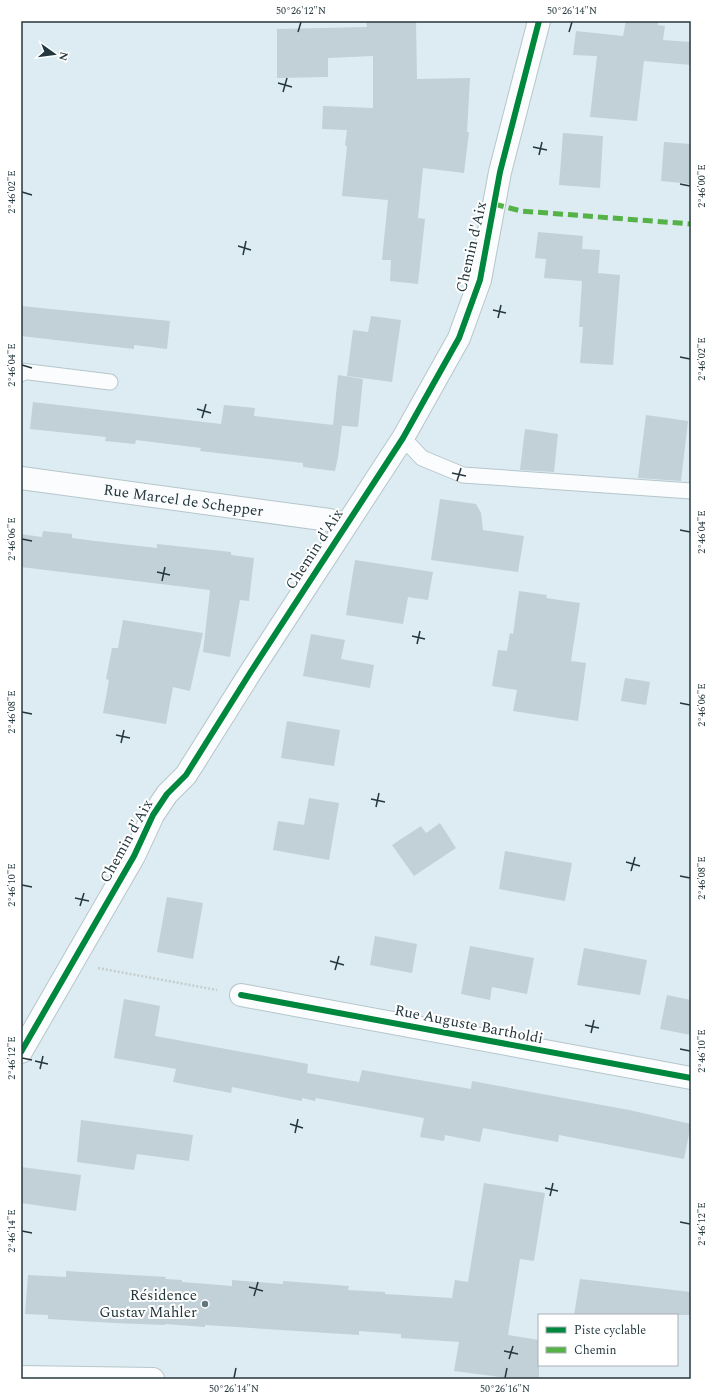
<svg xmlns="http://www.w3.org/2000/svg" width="712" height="1400" viewBox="0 0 712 1400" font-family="Spectral,serif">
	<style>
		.building { fill: #c2d0d8 }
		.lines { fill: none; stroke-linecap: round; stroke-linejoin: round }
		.service-casing { stroke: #b6c6cc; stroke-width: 17 }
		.minor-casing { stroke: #b6c6cc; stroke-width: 24 }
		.tertiary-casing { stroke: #b6c6cc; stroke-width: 24 }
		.path { stroke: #c5cdce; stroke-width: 2.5; stroke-dasharray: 2 2; stroke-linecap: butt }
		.service { stroke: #fafcfd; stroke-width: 15 }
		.minor { stroke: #fafcfd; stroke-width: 22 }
		.tertiary { stroke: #fafcfd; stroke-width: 22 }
		.quiet { stroke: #55b246; stroke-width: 5; stroke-dasharray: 10 5; stroke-linecap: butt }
		.cycleway-casing { stroke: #fff; stroke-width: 8 }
		.cycleway { stroke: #00873e; stroke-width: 6 }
		.ticks { fill: none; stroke: #24373d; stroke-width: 1.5 }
		.poi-dot { fill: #64767c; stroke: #fff; stroke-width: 1.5 }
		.labels { text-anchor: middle; stroke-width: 4; stroke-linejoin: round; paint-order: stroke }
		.street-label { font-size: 15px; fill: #24373d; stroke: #fff }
		.poi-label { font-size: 15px; fill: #24373d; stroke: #fff; text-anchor: end }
		.neatline { fill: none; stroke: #24373d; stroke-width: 1.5 }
		.ticks-label { font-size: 10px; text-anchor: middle; fill: #24373d }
	</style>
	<rect width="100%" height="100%" fill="#dcecf2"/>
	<path class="building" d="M366,21H416L417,79L470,78L467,132H469L464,173L423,168L418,218L425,219L418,284L390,281L391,260H382L388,200L342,196L347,146H345L347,130L322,129L323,106L373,108V56L328,58V77L277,78V29L367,27Z
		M626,21H658V25L665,26L663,40L691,42V65L644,61L637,121L590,117L597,56L573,55L576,31L623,36Z
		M563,133L603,136L600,188L559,185Z
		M664,142L691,144V184L661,181Z
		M538,232L583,236L582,249L600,250L598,273L620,275L613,365L580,363L583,327H579L582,281L544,278L546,259L535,258Z
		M21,306L170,321L167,349L134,345V349L21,336Z
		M371,316L401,320L392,382L347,376L353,330L368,332Z
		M338,375L363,379L358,427L333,425Z
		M33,402L221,424L224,405L255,408L254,416L342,426L338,457L335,471L303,467V463L200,451L201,448L136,440L135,444L105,441L106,437L30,429Z
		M646,415L688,421L681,481L638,478Z
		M525,429L558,434L554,472L520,470Z
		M440,499L476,504L481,513L483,530L524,536L518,572L431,560Z
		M43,531L72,534V538L95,541L157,548V544L231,552V555L254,558L249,601L240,600L230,657L203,652L210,590L21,567V534L42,537Z
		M355,560L433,572L428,600L408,597L403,624L346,615Z
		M519,591L547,595L546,598L580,603L571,661L586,663L578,721L513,711L517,690L492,686L498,650L507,651L510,633L513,634Z
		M123,620L203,633L190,691L173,687L166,724L103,713L109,680L106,679L112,648H118Z
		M311,634L345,640L341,659L374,665L370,688L303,676Z
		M625,678L650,682L646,705L621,701Z
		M287,721L340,730L334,766L281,758Z
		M309,798L339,803L329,860L273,850L278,821L304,825Z
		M440,823L456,848L414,876L392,845L421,826L426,833Z
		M505,851L572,863L565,901L499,889Z
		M167,897L203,903L193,959L157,952Z
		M375,936L417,944L412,973L370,965Z
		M470,946L534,958L527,994L492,987L490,1000L461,994Z
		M584,948L647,960L640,995L577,985Z
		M667,995L691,1000V1035L660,1029Z
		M124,999L160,1006L155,1036L308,1064L307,1073L359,1082L362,1070L471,1089L472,1081L629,1110L691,1124L684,1159L559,1135L558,1142L483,1128L480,1142L445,1135L444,1141L420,1137L424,1118L316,1098L315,1101L302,1098V1101L232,1087L231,1093L173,1082L176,1069L114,1058Z
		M81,1120L193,1135L189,1161L137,1154L134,1170L77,1162Z
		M21,1167L81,1175L76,1211L21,1203Z
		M484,1183L545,1193L534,1261L520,1259L508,1335L539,1340V1379H516L454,1371L459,1342L401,1338V1334L359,1331V1335L205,1325V1327L165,1324V1325L114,1323L48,1319V1315L25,1314L28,1275L66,1277V1271L166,1277L165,1279L182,1280V1282L232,1286V1280L283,1284V1281L349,1286L348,1290L385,1292V1294L452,1298L455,1280L468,1282Z
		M580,1279L691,1292V1315H574Z"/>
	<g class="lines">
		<defs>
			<path id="service" d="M21,374V371L110,382
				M403,438L422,458L463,475L691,491"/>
			<g id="minor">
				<path id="s1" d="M21,478L329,520L346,524"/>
				<path d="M241,995L691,1078"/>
				<path d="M21,1052L134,856L153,815L167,794L186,775L250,673L403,438L459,338L480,280L500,172L539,21"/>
			</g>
			<path id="tertiary" d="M21,1377L153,1379"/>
		</defs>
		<use href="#service" class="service-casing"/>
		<use href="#minor" class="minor-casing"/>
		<use href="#tertiary" class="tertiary-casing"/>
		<path class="path" d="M98,968L217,990"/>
		<use href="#service" class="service"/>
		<use href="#minor" class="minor"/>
		<use href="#tertiary" class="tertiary"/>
		<path class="quiet" d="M494,204L521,211L691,224"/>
		<defs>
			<path id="cycleway" d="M241,995L691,1078
				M21,1052L134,856L153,815L167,794L186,775L250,673L403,438L459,338L480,280L500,172L539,21"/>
		</defs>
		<use href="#cycleway" class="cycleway-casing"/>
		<use href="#cycleway" class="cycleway"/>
	</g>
	<path class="ticks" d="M298,32L301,22M569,32L572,22M278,83L292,87M283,92L287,78M533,147L547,150M539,155L542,142M680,184L690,186M22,192L32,195M238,246L251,250M243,255L246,241M493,310L506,313M498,318L501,305M680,357L690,359M22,365L32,368M197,409L211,413M202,418L206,404M452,473L466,476M457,481L461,468M680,530L690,532M22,539L32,541M157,572L170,575M162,581L165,567M412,636L425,639M417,644L420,631M680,703L690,705M22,712L32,714M116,735L130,738M121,743L124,730M371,799L385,802M376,807L379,793M626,862L640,866M631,871L635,857M680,876L690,878M22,885L32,887M75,898L89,901M80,906L84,893M330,961L344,965M335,970L339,956M585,1025L599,1028M591,1033L594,1020M680,1049L690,1051M22,1058L32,1060M35,1061L48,1064M40,1069L43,1056M290,1124L303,1128M295,1133L298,1119M545,1188L558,1191M550,1196L553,1183M680,1222L690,1224M22,1231L32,1233M249,1287L263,1291M254,1296L258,1282M504,1351L518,1354M509,1359L513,1346M234,1378L236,1368M505,1378L507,1368"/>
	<circle class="poi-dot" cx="205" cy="1304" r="4"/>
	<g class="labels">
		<g class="street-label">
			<text transform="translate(471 247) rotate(-77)" y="5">Chemin d'Aix</text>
			<text dy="5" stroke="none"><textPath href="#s1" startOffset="164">Rue Marcel de Schepper</textPath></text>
			<text transform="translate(314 549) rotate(-57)" y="5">Chemin d'Aix</text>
			<text transform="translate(126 841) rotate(-61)" y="5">Chemin d'Aix</text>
			<text transform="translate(469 1024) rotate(11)" y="5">Rue Auguste Bartholdi</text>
		</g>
		<g class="poi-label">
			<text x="197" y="1300">Résidence<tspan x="197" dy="17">Gustav Mahler</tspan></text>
		</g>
	</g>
	<rect width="712" height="1400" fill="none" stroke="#ffffff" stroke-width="44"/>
	<rect x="538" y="1314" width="140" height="52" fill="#ffffff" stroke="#a7afb1"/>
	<rect x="546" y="1327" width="20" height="6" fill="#00873e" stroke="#a7afb1"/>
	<text x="574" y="1334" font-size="12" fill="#24373d">Piste cyclable</text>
	<rect x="546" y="1347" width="20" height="6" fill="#55b246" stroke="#a7afb1"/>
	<text x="574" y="1354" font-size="12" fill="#24373d">Chemin</text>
	<g transform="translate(54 54) rotate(104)" stroke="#ffffff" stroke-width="3" paint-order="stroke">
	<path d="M0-3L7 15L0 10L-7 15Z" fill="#24373d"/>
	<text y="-6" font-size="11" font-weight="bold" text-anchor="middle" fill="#24373d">N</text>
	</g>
	<rect x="22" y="22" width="668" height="1356" class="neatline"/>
	<g class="ticks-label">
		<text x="301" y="14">50°26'12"N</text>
		<text x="572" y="14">50°26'14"N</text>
		<text transform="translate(701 186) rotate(-90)" y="4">2°46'00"E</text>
		<text transform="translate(11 192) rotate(-90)" y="4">2°46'02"E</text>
		<text transform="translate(701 359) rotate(-90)" y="4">2°46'02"E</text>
		<text transform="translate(11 365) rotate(-90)" y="4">2°46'04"E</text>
		<text transform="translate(701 532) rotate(-90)" y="4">2°46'04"E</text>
		<text transform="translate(11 539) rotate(-90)" y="4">2°46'06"E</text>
		<text transform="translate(701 705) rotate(-90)" y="4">2°46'06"E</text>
		<text transform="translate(11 712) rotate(-90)" y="4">2°46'08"E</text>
		<text transform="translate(701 878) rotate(-90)" y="4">2°46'08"E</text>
		<text transform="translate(11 885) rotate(-90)" y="4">2°46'10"E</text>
		<text transform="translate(701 1051) rotate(-90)" y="4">2°46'10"E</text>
		<text transform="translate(11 1058) rotate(-90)" y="4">2°46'12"E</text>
		<text transform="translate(701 1224) rotate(-90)" y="4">2°46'12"E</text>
		<text transform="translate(11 1231) rotate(-90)" y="4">2°46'14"E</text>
		<text x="234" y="1392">50°26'14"N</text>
		<text x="505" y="1392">50°26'16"N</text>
	</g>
</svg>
